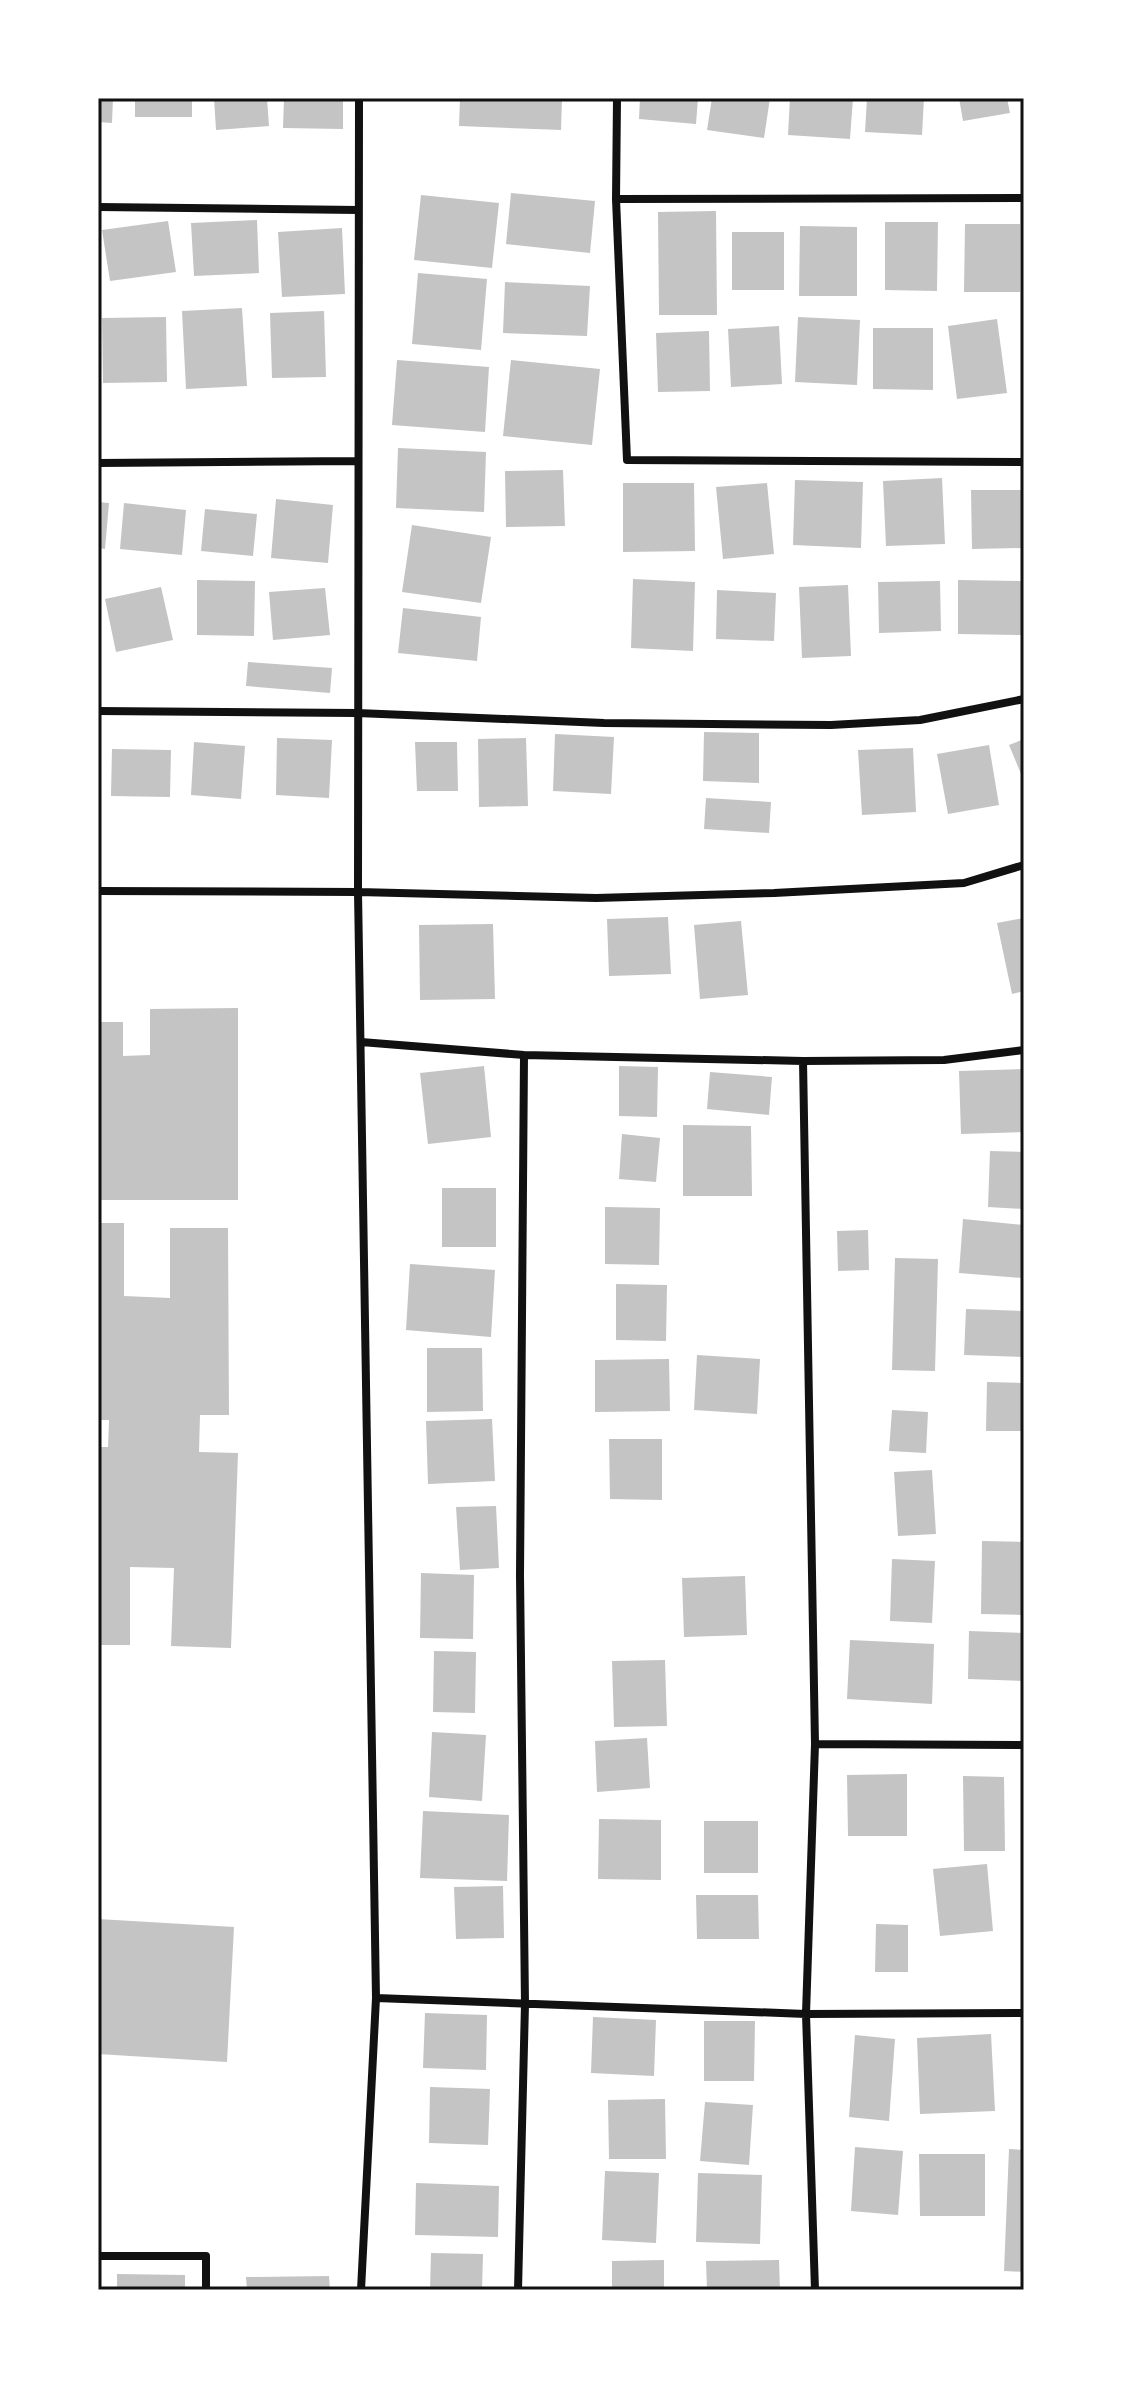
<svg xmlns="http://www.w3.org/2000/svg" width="1122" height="2388" viewBox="0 0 1122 2388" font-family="Karla,sans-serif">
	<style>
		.building { fill: #c4c4c4 }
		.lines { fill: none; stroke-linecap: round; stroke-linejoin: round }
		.minor { stroke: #111; stroke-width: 8 }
		.neatline { fill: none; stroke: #111; stroke-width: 3 }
	</style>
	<rect width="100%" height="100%" fill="#fff"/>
	<path class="building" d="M98,98H113L112,123L98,122Z
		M135,98H192V117H135Z
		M214,98H267L269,126L216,130Z
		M284,98H343V129L283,128Z
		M460,98H562L561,130L459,126Z
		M640,98H698L696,124L639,119Z
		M712,98H770L764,138L707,130Z
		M790,98H853L850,139L788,135Z
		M867,98H924L922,135L865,132Z
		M959,98H1007L1010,113L963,121Z
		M511,193L595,201L590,253L506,244Z
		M421,195L499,203L492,268L414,260Z
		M716,211L717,315H659L658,212Z
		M257,220L259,273L194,276L191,223Z
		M168,221L176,272L110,281L102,230Z
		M885,222H938L937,291L885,290Z
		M965,224H1020V292H964Z
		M800,226L857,227V296H799Z
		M342,228L345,294L282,297L278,232Z
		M732,232H784V290H732Z
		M418,273L487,279L481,350L412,344Z
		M505,282L590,286L587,336L503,333Z
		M242,308L247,386L186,389L182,311Z
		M324,311L326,377L272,378L270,313Z
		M166,317L167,382L103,383L102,318Z
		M798,317L860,320L857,385L795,382Z
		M997,319L1007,393L957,399L948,326Z
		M779,326L782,384L731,387L728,329Z
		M873,328H933V390L873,389Z
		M709,331L710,391L658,392L656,333Z
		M397,360L489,367L485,432L392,425Z
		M511,360L600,369L592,445L503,436Z
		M398,448L486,452L484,512L396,508Z
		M563,470L565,526L506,527L505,471Z
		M942,478L945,544L886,546L883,481Z
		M795,480L863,482L861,548L793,545Z
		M623,483H694L695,551L623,552Z
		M767,483L774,554L723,559L716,487Z
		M971,490H1024V548L972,549Z
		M276,499L333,505L328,563L271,558Z
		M98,502L109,503L105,549L98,548Z
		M124,503L186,510L182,555L120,549Z
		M205,509L257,514L253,556L201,551Z
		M412,525L491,537L481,603L402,592Z
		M633,579L695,582L693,651L631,648Z
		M197,580L255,581L254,636L197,635Z
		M958,580L1021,581V635L958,634Z
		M940,581L941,631L879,633L878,582Z
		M848,585L851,656L802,658L799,587Z
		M161,587L173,640L116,652L105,599Z
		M325,588L330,635L273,640L269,592Z
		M717,590L776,593L774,641L716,639Z
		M403,608L481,617L477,661L398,653Z
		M248,662L332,668L330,693L246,686Z
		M704,732L759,733V783L703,781Z
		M555,734L614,737L611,794L553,791Z
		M277,738L332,740L329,798L276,795Z
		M526,738L528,806L479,807L478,739Z
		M1024,739V781L1009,745Z
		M194,742L245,746L241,799L191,795Z
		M415,742H457L458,791H417Z
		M989,745L999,805L948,814L937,754Z
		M913,748L916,812L862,815L858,750Z
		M112,749L171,750L170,797L111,796Z
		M706,798L771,802L769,833L704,829Z
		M668,917L671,974L609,976L607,919Z
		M1024,918V991L1012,994L997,923Z
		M741,921L748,995L700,999L694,925Z
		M493,924L495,999L420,1000L419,925Z
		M238,1008V1200H98V1022H123V1056L150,1055V1009Z
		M484,1066L491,1137L428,1144L420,1073Z
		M619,1066L658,1067L657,1117L619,1116Z
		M1024,1069V1132L961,1134L959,1071Z
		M710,1072L772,1077L769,1115L707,1109Z
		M683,1125L751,1126L752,1196H683Z
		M622,1134L660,1138L656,1182L619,1179Z
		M990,1151L1024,1152V1209L988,1207Z
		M442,1188H496V1247H442Z
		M605,1207L660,1208L659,1265L605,1264Z
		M963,1219L1024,1225L1022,1278L959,1273Z
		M98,1223H124V1296L170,1298V1228H228L229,1415H200L199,1452L238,1453L231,1648L171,1646L174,1568L130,1567V1645H98V1447H108L109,1420H98Z
		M868,1230L869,1270L838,1271L837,1231Z
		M895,1258L938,1259L935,1371L892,1370Z
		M410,1264L495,1270L491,1337L406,1330Z
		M616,1284L667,1285L666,1341L616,1340Z
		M966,1309L1024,1311V1357L964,1355Z
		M427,1348H482L483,1411L427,1412Z
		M697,1355L760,1359L757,1414L694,1410Z
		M669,1359L670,1411L595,1412V1360Z
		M987,1382L1024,1383V1431H986Z
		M892,1410L928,1412L926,1453L889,1451Z
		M492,1419L495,1481L428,1484L426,1421Z
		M609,1439H662V1500L610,1499Z
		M932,1470L936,1534L898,1536L894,1472Z
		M496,1506L499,1568L460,1570L456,1507Z
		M982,1541L1024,1542V1615L981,1614Z
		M892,1559L935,1561L932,1623L890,1621Z
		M421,1573L474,1575L473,1639L420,1638Z
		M745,1576L747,1635L684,1637L682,1578Z
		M969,1631L1024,1633V1681L968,1679Z
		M850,1640L934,1644L932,1704L847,1699Z
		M434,1651L476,1652L475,1713L433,1712Z
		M665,1660L667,1726L614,1727L612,1661Z
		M432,1732L486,1735L482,1801L429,1797Z
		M647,1738L650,1788L597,1792L595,1741Z
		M907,1774V1836H848L847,1775Z
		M963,1776L1004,1777L1005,1851H964Z
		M423,1811L509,1815L507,1881L420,1878Z
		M599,1819L661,1820V1880L598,1879Z
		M704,1821H758V1873H704Z
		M987,1864L993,1931L940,1936L933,1869Z
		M503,1886L504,1938L456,1939L454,1887Z
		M696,1895H758L759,1939H697Z
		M98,1919L234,1927L227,2062L98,2054Z
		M876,1924L908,1925V1972H875Z
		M425,2013L487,2015L486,2070L423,2068Z
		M593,2017L656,2020L654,2076L591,2073Z
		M704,2021H755L754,2081H704Z
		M991,2034L995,2111L920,2114L917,2038Z
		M855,2035L895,2039L889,2121L849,2117Z
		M430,2087L490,2089L488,2145L429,2143Z
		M665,2099L666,2159H609L608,2100Z
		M705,2102L753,2105L749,2165L700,2161Z
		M855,2147L903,2151L898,2215L851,2211Z
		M1009,2149L1024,2150V2272L1004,2271Z
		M919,2154H985V2216H920Z
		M605,2171L659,2173L656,2243L602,2240Z
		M698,2173L762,2175L760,2244L696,2242Z
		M416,2183L499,2186L498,2237L415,2235Z
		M431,2253L483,2254L482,2290H430Z
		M664,2260V2290H612V2261Z
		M779,2260L780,2290H707L706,2261Z
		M117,2274L185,2275V2290H117Z
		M329,2276L330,2290H247L246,2277Z"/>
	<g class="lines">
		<path class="minor" d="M359,98L358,892L376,1998L361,2290
			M617,98L616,199L627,460L1024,462
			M616,199L1024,198
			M98,207L358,210
			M98,463L357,461
			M98,711L357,713L604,723L831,725L920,720L1024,699
			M98,891L358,892L596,898L774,893L964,883L1024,865
			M361,1042L524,1055L803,1061L944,1060L1024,1050
			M803,1061L815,1744L806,2014L815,2290
			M815,1744L1024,1745
			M376,1998L806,2014L1024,2013
			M98,2256H206V2290
			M518,2290L525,2004L520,1575L524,1055"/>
	</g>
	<rect width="1122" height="2388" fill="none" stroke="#ffffff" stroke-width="200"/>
	<rect x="100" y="100" width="922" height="2188" class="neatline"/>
</svg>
